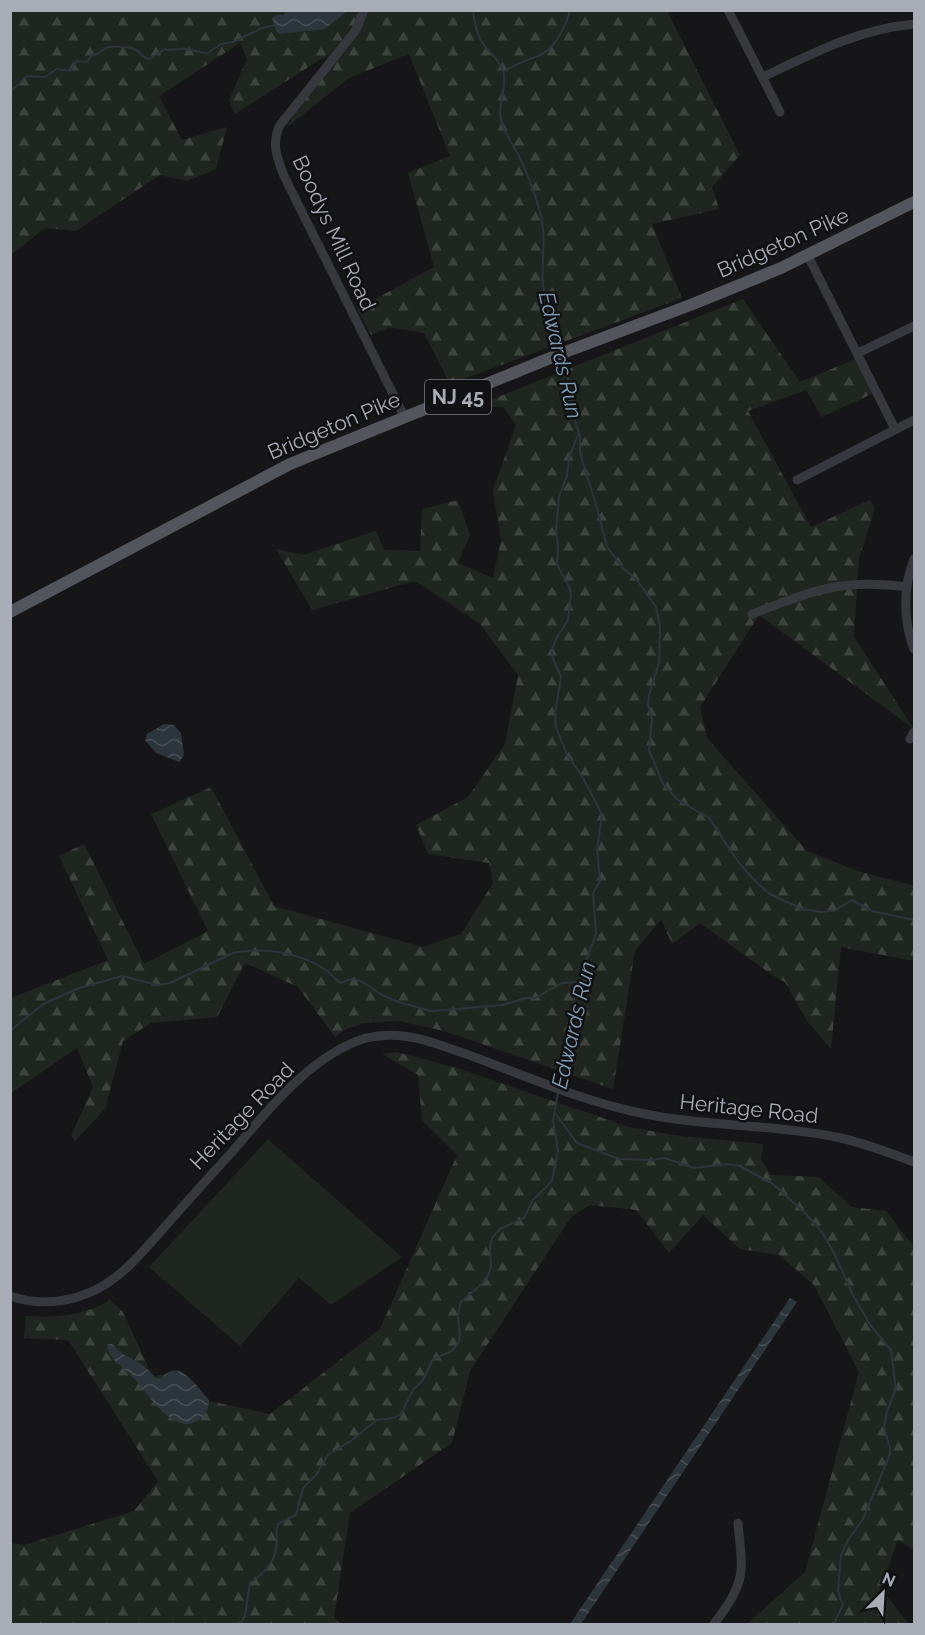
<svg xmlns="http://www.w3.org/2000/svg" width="925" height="1635" viewBox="0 0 925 1635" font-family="Raleway,sans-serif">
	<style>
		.green { fill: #1e261f }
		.forest { fill: url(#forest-firs) }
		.water { fill: url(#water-waves) }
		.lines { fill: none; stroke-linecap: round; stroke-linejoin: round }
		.stream { stroke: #2c353c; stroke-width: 2 }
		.minor { stroke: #37383d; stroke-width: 9 }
		.major { stroke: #53555c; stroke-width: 12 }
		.labels { text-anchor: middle; stroke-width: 5; stroke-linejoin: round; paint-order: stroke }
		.shield { fill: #111113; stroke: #7b7e86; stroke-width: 1.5 }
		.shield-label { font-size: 20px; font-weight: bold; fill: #a8adb8 }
		.street-label { font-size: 21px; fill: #a8adb8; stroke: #111113 }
		.water-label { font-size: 22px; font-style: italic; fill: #7f9bb3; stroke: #111113 }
	</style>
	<defs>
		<pattern id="forest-firs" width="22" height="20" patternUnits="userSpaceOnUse" patternTransform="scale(1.5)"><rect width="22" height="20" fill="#1e261f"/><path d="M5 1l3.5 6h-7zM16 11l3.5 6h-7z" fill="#3c433d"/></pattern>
		<pattern id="water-waves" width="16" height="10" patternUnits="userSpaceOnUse" patternTransform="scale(1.5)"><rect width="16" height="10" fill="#2c353c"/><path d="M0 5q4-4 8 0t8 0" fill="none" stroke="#485056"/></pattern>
	</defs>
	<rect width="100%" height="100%" fill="#161618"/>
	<path class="green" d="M268,1139L402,1257L331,1305L299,1278L240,1346L149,1267Z"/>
	<path class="forest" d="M11,11H667L740,155L712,187L719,209L652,224L682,298L450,384L424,333L389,327L371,335L357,309L434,267L408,173L450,156L409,54L349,78L287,127L329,54L235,114L229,100L247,59L240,43L159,96L182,140L227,127L216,169L187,181L160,175L76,231L45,228L11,255Z
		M743,299L800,382L858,358L876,392L822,417L806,390L748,411L811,527L870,500L875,509L859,558L854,637L914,729L759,615L700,707L707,738L807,851L858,871L914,886V961L841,947L831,1049L807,1021L785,982L772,975L700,923L672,944L661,919L635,951L613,1089L444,1031L399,1021L364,1023L346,1029L335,1037L298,987L245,963L217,1017L151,1023L123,1041L105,1109L75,1141L71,1136L93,1087L77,1048L11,1093V998L108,960L59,856L84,844L144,964L208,931L151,814L211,787L274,906L423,947L461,934L493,883L489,863L428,854L416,825L468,797L505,744L518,675L479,623L415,581L312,610L276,549L304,555L376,531L384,550L420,551L422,509L458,500L470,535L458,563L493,578L501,540L493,490L516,425L503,407H473Z
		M397,1052L457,1068L629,1127L680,1136L763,1144L761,1159L771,1175L818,1177L852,1207L886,1211L914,1247V1550L898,1540L880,1588L909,1624H747L805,1572L859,1372L814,1285L779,1255L740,1249L703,1215L669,1253L636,1210L590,1205L571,1217L470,1371L452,1443L350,1513L334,1617L341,1624H11L10,1543L24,1545L134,1511L158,1481L68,1340L24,1338L26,1316C56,1318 84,1316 110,1300L123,1312L153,1377L179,1370L209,1401L270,1414L380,1329L457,1155L422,1120L418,1075L382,1054Z"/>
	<path class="water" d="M285,11V10L347,11L325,29L280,34L276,31L272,18L276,15H284Z
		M164,724L174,725L181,733L184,755L179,762L156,753L145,740L147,734Z
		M790,1298L797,1302L581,1624H570Z
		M112,1344L123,1354L143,1365L156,1378L161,1379C179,1356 197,1387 209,1400C209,1408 206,1415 199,1420C174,1438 146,1391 132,1376C122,1366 108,1359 107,1344Z"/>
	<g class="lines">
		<path class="stream" d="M473,10C474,22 477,36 484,45C490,53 499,60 503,70C508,86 497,103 501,120C504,132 511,142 517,152C527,171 534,191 540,212C547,235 541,261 543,284C545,306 553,330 559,351
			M503,72C515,64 525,61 538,56C554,50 566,27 570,10
			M10,92L27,76L45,77L57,69L70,71L77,61L87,62L92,55C100,54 100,51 106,48C111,46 126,47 132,48C139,50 141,57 149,59L165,49C173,51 179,48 186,49C194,50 200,53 208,53L221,44L233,42L260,29L274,25
			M562,359L568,378L570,405L580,436V453L597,508L607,547L622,567L637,580L656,607L660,626L659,663L649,695L648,704L652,720L649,750L663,784L678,800L709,818L739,863L757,883L770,894L802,909L821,912L834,911L852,900L872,911L914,920
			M10,1031L43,1004L79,988L122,976L157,985L170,983L233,953C263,947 300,952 326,970C331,974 335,979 340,983L352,979L361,981L384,996L398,1002L431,1011L503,1005L526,998H535L562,983L578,982
			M559,1084L564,1044L578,982L596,934L593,893L600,881L597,850L602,815L581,774L567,755L556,727L555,713L561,677L552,656V649L557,637L568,620L571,595L570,589L557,564L558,545L556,531L559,497L567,476L569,458L579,432
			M555,1113L577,1143L619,1159L652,1160L665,1158L694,1168L726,1164L740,1166L773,1184L805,1213L822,1232L834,1253L853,1295L871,1326L891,1350L896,1389L887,1411L884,1427L890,1448V1454L863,1519L848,1540L841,1555L838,1591L843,1605L834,1624
			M240,1624L245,1616L250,1583C262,1575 274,1564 276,1548C278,1540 275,1533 278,1524L296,1515L303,1488L316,1475L328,1455L352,1440L377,1420L394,1418L401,1414L413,1390L423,1380L433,1359L452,1351L458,1344L460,1334L458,1317L460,1303L485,1281L488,1276L491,1267L490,1247L492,1238L500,1229L524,1218L533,1200L552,1181L558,1151L553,1120L558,1093"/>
		<path class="minor" d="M364,10L356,30L280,125C271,143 277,158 284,176L404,416
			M728,10L780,112
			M763,77C813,53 859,29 914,24
			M808,256L895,429
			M858,353L914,326
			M797,480L914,420
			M914,559C903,587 903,621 914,649
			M752,614C812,591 841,578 907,587
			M910,739L914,732
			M10,1296C39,1306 72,1303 99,1288C124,1275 143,1251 162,1230C185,1204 208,1178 232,1152C267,1111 312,1054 366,1038C386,1033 405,1035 424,1040C498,1062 571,1100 645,1114C708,1127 773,1124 836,1137C863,1142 889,1153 914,1162
			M714,1624C723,1612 733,1599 738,1584C745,1566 739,1542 738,1523"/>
		<path class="major" d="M10,612L290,464L560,354L693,304L781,268L914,202"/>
	</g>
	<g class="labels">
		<rect class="shield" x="425" y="380" width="66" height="34" rx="4.5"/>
		<g class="shield-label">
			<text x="458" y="404">NJ 45</text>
		</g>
		<g class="street-label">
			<text transform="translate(334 233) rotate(65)" y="7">Boodys Mill Road</text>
			<text transform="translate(783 243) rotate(-24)" y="7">Bridgeton Pike</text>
			<text transform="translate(334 426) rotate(-23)" y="7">Bridgeton Pike</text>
			<text transform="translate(749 1109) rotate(6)" y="7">Heritage Road</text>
			<text transform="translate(242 1116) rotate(-46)" y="7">Heritage Road</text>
		</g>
		<g class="water-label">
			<text transform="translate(561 355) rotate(77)" y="8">Edwards Run</text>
			<text transform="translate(573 1025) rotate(-77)" y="8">Edwards Run</text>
		</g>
	</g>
	<rect width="925" height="1635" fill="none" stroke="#a8adb8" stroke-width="24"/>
	<g transform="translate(883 1593) rotate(24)" stroke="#111113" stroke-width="4.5" paint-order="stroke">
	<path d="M0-4.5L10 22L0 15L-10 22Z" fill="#a8adb8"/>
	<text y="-9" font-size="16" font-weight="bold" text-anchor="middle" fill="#a8adb8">N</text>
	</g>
</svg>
